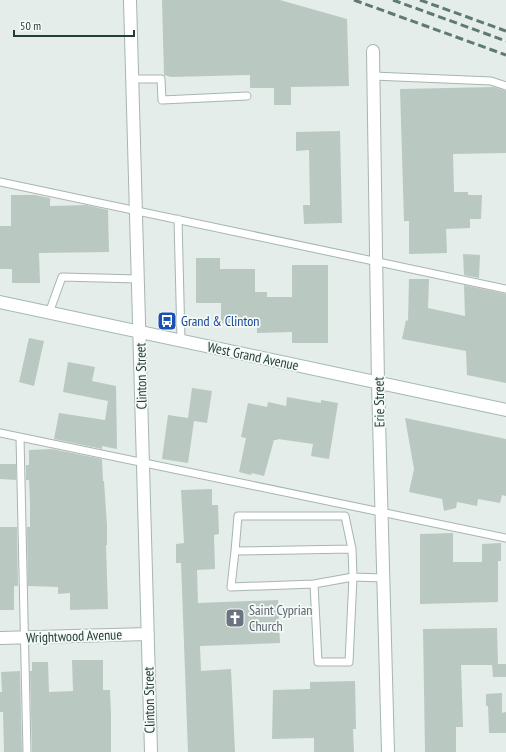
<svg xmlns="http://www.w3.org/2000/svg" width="506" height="752" viewBox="0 0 506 752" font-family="'PT Sans Narrow',sans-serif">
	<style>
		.building { fill: #bac8c2 }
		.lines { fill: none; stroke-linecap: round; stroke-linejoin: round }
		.service-casing { stroke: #a7b5b0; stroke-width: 9 }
		.minor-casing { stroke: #a7b5b0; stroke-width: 14 }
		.secondary-casing { stroke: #a3b9b0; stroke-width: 14 }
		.service { stroke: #fff; stroke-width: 7 }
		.minor { stroke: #fff; stroke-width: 12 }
		.secondary { stroke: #fff; stroke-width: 12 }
		.rail { stroke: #5f7a71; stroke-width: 3; stroke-dasharray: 8 4; stroke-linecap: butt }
		.labels { text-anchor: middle; stroke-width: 3.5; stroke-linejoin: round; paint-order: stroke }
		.transit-label { font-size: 14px; fill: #164399; stroke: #f5faf7; text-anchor: start }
		.street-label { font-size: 14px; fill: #243f36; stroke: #f5faf7 }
		.worship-label { font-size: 14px; fill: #5b616d; stroke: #f5faf7; text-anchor: start }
	</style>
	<rect width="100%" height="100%" fill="#e4ede9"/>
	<path class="building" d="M162,0H280L347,19L349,86L291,87V105H274V88H250V75L171,77L164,75Z
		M494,87L506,91V153L453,154L454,192H468V195H482L481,219H470V228L446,229L447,253L409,254V221H404L400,89Z
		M340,131L342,223L304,224L303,205H310L309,150L296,151V132Z
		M11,195H35L50,198V206L86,205L108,210L109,252L39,253L40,283H12V269H0V226H11Z
		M463,254L480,255L479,278L464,275Z
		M196,258H220V269H255V292H267V297H292V265H328V343H292V332L257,333V323H221V303H196Z
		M409,279H429L428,308L465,316L464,285L506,294V383L467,375L466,351L402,339L406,320L408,321Z
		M29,338L44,341L34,386L19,382Z
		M68,362L95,367L92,381L116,386L117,449L102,446V449L54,439L59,413L105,420L108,401L63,392Z
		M192,388L212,391L207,423L194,421L188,463L162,459L168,415L188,418Z
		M287,397L321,403V400L338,403L329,459L311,456L313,444L278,439L277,440H274L264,476L252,473L251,475L239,472L246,438L241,437L248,403L267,407L268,402L286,406Z
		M405,418L506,439V496L502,495L500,503L478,499L477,506L457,502L456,508L444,511L442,499L409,492L414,469Z
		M52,449L102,459L103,481H104L107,525V545H106L108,609L70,610V593L58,594V587L28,586L27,527H30V502L29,480H26V465H29V450Z
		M0,464H16V480L0,479Z
		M212,489V505H218L219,534L214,535L215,569L197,570L198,603L278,600L280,643L200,646L201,671L231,669L235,752H188L181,563H176V544L184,543L181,490Z
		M0,527H17L18,586H14V610H0Z
		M453,533V562H482V544L501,543V561H498V602L420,604V534Z
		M497,628L498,664H506V677H493L492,665H461L463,727H456V752H425L423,629Z
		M72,660H103V690H110L111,714V752H32L30,671H32V662H48L49,692L73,691Z
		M20,671L22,752H4L3,712H0V692H2L1,672Z
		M355,681L356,729H353L354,752H314V738L272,739L273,690L310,689V682Z
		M502,693V713L506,712V733H489L488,706H486V694Z"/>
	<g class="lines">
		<defs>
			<path id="service" d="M373,76L491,81L506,86
				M132,79H161L162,100L247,96
				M0,182L506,289
				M178,219L181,340
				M49,313L62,277L138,279
				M0,433L506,538
				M20,437L27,752
				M352,549L353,577L349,662H318L314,584L231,587L235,551Z
				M235,551L238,516H345L352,549
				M314,584L353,577L383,578"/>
			<path id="minor" d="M130,0L151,752
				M373,51L378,383L388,752
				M0,638L148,634"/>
			<path id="secondary" d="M0,302L506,410"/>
		</defs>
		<use href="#service" class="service-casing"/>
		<use href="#minor" class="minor-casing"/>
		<use href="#secondary" class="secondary-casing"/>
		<use href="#service" class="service"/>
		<use href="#minor" class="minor"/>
		<use href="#secondary" class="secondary"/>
		<path class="rail" d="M354,0L506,55
			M393,0L506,41
			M420,0L506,31"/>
	</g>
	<defs>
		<symbol id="bus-square" viewBox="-11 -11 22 22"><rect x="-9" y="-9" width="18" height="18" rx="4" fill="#1a4fb4" stroke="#f5faf7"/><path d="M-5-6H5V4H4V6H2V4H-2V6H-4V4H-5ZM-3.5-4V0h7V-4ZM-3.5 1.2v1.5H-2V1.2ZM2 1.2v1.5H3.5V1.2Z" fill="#fff"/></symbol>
		<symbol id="church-square" viewBox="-11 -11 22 22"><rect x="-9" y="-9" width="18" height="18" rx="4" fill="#6b7280" stroke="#f5faf7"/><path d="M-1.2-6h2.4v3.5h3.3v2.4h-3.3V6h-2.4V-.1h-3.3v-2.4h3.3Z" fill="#fff"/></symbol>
	</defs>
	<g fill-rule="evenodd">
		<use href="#bus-square" x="156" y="310" width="22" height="22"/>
		<use href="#church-square" x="224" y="607" width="22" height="22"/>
	</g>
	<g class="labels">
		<g class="transit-label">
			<text x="181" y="326">Grand &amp; Clinton</text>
		</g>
		<g class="street-label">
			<text transform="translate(253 356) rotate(12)" y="5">West Grand Avenue</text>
			<text transform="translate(141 376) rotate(-91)" y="5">Clinton Street</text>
			<text transform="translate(379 402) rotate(-91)" y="5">Erie Street</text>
			<text transform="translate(74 636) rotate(-2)" y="5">Wrightwood Avenue</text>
			<text transform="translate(149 700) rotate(-91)" y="5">Clinton Street</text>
		</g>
		<g class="worship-label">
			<text x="249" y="615">Saint Cyprian<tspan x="249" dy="16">Church</tspan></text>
		</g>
	</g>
	<path d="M14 30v6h120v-6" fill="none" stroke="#243f36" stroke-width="2"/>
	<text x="20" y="30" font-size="12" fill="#243f36" stroke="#f5faf7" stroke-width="3" paint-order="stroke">50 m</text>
</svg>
